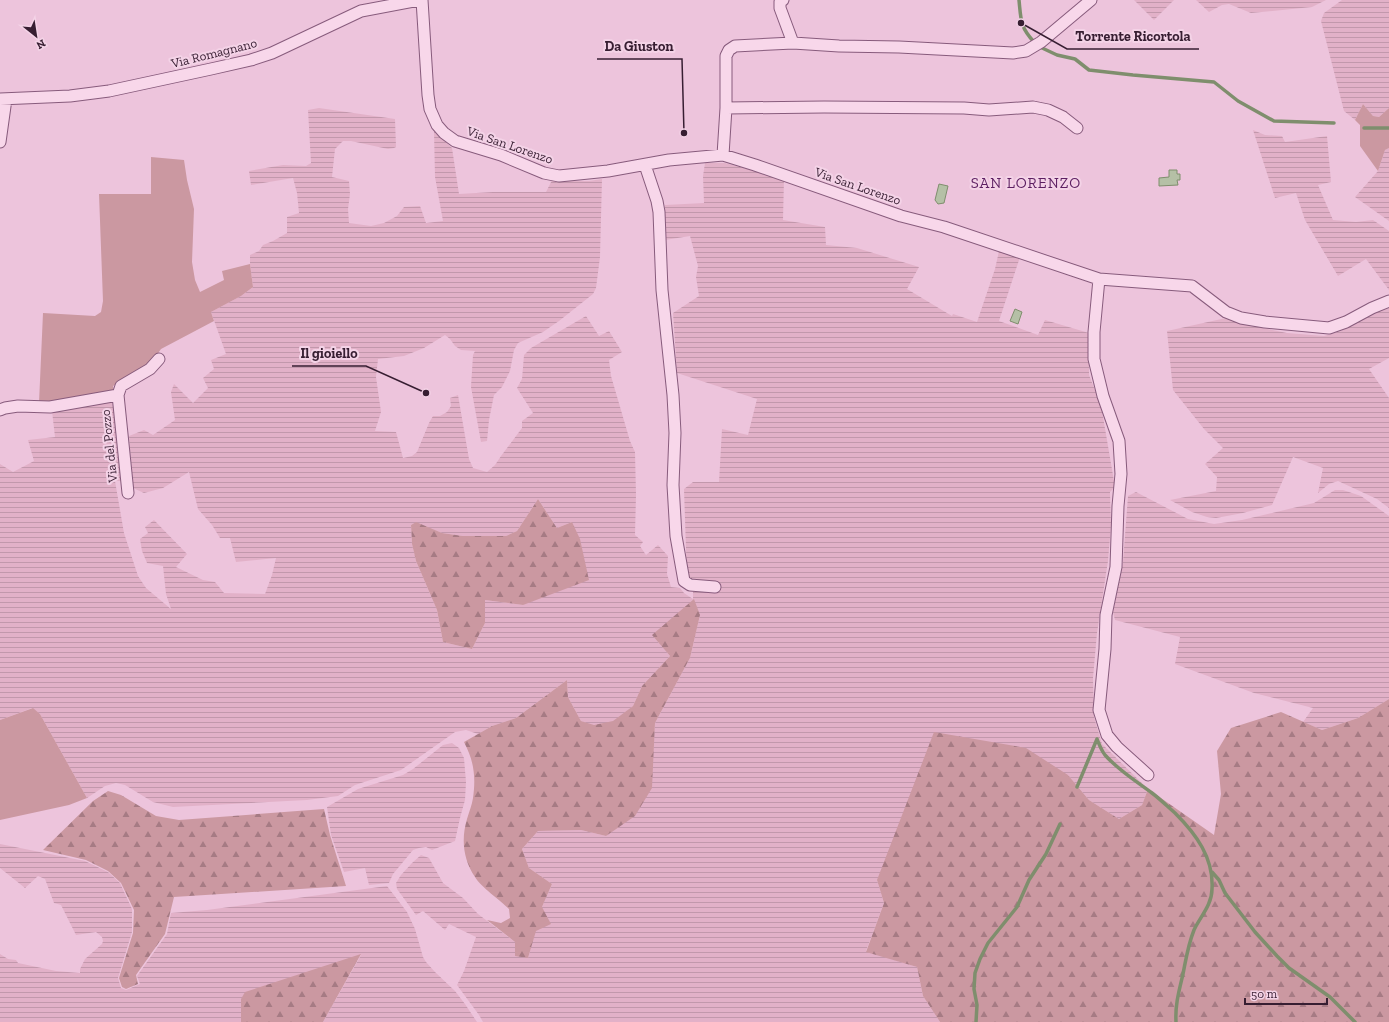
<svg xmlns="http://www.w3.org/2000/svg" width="1389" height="1022" viewBox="0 0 1389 1022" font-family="'Zilla Slab',serif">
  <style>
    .farmland { fill: url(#farmland-rules); fill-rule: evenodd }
    .grass { fill: #cb98a1 }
    .forest { fill: url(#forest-firs) }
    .water { fill: #b5c0a6; stroke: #7f8e6d }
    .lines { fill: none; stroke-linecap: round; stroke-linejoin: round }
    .stream { stroke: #7f8e6d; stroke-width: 3.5 }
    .minor-casing { stroke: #875b7c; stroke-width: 13 }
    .minor { stroke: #f8d7ea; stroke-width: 11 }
    .labels { text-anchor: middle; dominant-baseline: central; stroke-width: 4; stroke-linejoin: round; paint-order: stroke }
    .street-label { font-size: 13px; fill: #371e32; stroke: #f4d3e7 }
    .quarter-label { font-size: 15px; letter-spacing: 1px; fill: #5d1f62; stroke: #f4d3e7 }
    .leader { fill: none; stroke: #371e32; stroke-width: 1.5 }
    .callout-dot { fill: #371e32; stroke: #f4d3e7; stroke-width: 1.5 }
    .callout-label { font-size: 14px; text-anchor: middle; font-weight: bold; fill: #371e32; stroke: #f4d3e7; stroke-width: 4; stroke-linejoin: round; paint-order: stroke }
  </style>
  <defs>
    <pattern id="farmland-rules" width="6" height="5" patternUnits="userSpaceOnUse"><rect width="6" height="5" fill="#e2b1c8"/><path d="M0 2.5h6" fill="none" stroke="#c298ac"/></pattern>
    <pattern id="forest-firs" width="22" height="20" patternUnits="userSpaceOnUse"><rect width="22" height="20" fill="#cb98a1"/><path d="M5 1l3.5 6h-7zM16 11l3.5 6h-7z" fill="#a67b84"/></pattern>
  </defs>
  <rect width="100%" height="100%" fill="#edc4dc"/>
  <path class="farmland" d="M 1134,0 L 1174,0 L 1154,20 Z
    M 1196,0 L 1326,0 L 1312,7 L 1251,13 L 1229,4 L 1222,5 L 1209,12 Z
    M 1342,0 L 1389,0 L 1389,108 L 1379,117 L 1373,116 L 1363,104 L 1355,120 L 1344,111 L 1321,21 L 1324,13 Z
    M 319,108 L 395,119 L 396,147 L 394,148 L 388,149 L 351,141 L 343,141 L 335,149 L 332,177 L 349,181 L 350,194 L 348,209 L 349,223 L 371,226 L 384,223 L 397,216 L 404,207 L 420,206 L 426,223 L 443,221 L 435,177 L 434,131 L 452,148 L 459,194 L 493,192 L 546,192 L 552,180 L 569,181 L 589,181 L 602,179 L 600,257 L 596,288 L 593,294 L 559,321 L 543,332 L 518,343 L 514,350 L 510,371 L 502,387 L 494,395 L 489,420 L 487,441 L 481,442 L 471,387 L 473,355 L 475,351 L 461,350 L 455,346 L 450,339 L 445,335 L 424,348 L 404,356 L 378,359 L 376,377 L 381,412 L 375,431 L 396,432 L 403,458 L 412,456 L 417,452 L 429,423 L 433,416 L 440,416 L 447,412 L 451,406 L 450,398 L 458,395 L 469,459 L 473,468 L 487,472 L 495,465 L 501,456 L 522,428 L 522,421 L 533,413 L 517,388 L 522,379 L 524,355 L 531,348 L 586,316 L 599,336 L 609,331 L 622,352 L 609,360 L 611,376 L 630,441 L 635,452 L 636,495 L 635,535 L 643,542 L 640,546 L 646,555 L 658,545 L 668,556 L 667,574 L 671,587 L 680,588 L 684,593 L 693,599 L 693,581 L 687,579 L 684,489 L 693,482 L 719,482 L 722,429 L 748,435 L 757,399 L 677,373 L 673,313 L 699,296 L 696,277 L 698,266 L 690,236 L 665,240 L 665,205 L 704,203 L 703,176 L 705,163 L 725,163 L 784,179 L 783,220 L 825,227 L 826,245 L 857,248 L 919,267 L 907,289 L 952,316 L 953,314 L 977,322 L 995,269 L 999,251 L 1020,257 L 999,321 L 1038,335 L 1045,320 L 1089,333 L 1089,375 L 1101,405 L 1115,487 L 1110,492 L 1111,525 L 1108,561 L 1097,633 L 1093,678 L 1094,717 L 1102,744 L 1148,789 L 1142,805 L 1119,819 L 1089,800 L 1068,775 L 877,880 L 884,903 L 866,951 L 917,967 L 923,996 L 940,1022 L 483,1022 L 479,1015 L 457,985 L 464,971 L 476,937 L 449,924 L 445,930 L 423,911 L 416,915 L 397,889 L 396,883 L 401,875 L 412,863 L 421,855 L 429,858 L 443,883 L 463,898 L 478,914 L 515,942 L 528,958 L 542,907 L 552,884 L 529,868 L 522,849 L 538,831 L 581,830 L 606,836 L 651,788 L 655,723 L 690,658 L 700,615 L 653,636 L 670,656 L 642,686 L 633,706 L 613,722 L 594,726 L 581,721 L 568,697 L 567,680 L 516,718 L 492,726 L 478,734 L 466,730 L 455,732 L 401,770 L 355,785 L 338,796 L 307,800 L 173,807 L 153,802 L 125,785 L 116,783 L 105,786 L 87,798 L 40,714 L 32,708 L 0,720 L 0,464 L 13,472 L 34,461 L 28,440 L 55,437 L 52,411 L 112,401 L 125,481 L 115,481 L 124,533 L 138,576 L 146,588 L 159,599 L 171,609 L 166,594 L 163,566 L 147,563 L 142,551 L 140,539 L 148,533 L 145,527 L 154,520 L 187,554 L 176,567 L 203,580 L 215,582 L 224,593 L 265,594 L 272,575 L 276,558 L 236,562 L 230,538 L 220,538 L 212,525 L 198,509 L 189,472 L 163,488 L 144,493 L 133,488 L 129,436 L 144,430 L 153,435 L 175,420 L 171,392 L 174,384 L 193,403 L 208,388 L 203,378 L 214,369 L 211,360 L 226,354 L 211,312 L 241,296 L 253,287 L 250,264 L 250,255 L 259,251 L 263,245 L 273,241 L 287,233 L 287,217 L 299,213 L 297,193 L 293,178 L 251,185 L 249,171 L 283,165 L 306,166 L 311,163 L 308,110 ZM 538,499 L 557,528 L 572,522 L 523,605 L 485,600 L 485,623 L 472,649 L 443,642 L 437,610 L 416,561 L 412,544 L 411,525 L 415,523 L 442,533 L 463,536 L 506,536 L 517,531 Z
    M 1253,130 L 1265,135 L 1282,136 L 1285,142 L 1327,136 L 1331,182 L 1318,185 L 1333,220 L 1356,222 L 1373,220 L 1389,231 L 1389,290 L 1366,259 L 1338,276 L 1305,220 L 1296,193 L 1275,198 Z
    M 1389,148 L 1389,221 L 1355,197 L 1378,171 L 1385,150 Z
    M 1389,307 L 1389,358 L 1369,369 L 1389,398 L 1389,508 L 1377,499 L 1338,481 L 1329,484 L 1318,493 L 1323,468 L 1293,457 L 1272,505 L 1243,513 L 1216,518 L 1207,517 L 1192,512 L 1170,500 L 1216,491 L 1217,477 L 1205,464 L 1223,448 L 1204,429 L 1173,390 L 1167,331 L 1226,318 L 1239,323 L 1287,333 L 1324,336 L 1341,331 L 1370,315 Z
    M 1335,490 L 1343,490 L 1361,496 L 1389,516 L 1389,699 L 1358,718 L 1322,730 L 1303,722 L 1313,708 L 1254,693 L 1175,664 L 1180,637 L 1115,620 L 1113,612 L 1123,562 L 1128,496 L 1136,492 L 1188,519 L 1214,524 L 1242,520 L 1314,503 Z
    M 452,743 L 459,748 L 464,758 L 466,782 L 465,800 L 460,818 L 455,841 L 432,850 L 426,847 L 419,848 L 413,850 L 393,874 L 389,883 L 369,885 L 365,868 L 344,872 L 331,835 L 327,807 L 358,789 L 403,775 L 413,769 L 443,745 Z
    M 0,844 L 85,861 L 108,872 L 120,883 L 132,909 L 132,932 L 118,978 L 121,988 L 126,990 L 140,984 L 137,976 L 167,934 L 171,913 L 207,910 L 387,886 L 407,912 L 415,929 L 423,957 L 426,962 L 435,972 L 455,991 L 465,1004 L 477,1022 L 323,1022 L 361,955 L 241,999 L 241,1022 L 0,1022 L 0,954 L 8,959 L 16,960 L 18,963 L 56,971 L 80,973 L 80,969 L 85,959 L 102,944 L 103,941 L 102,937 L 96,932 L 76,935 L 61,905 L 54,903 L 45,879 L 38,876 L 25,888 L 0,868 Z"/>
  <path class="grass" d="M 1363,104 L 1373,116 L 1379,117 L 1389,108 L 1389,148 L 1385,150 L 1378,171 L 1360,146 L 1360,125 L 1355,120 Z
    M 151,157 L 184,160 L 187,180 L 194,209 L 192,262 L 195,280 L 200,292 L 224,280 L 222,271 L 250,264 L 253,287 L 241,296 L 211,312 L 214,321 L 161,349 L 151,363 L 113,386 L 114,391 L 39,403 L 43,313 L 95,316 L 101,312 L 103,301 L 99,194 L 151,194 Z
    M 33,708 L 40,714 L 87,798 L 69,805 L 0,820 L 0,720 Z"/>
  <path class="forest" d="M 538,499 L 557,528 L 572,522 L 580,539 L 589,580 L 523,605 L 485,600 L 485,623 L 472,649 L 443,642 L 437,610 L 416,561 L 412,544 L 411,525 L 416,522 L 442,533 L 463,536 L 506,536 L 517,531 Z
    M 694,599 L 700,615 L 690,658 L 655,723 L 652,788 L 635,816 L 606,836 L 581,830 L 538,831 L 522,849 L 529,868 L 552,884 L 542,907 L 551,924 L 536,931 L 528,958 L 515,956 L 515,942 L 487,920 L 501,923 L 510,918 L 509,909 C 500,900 481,887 475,877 C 463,859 461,839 467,819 C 469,812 472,805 473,798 C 476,777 474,761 464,742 L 492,726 L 516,718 L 567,680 L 568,697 L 581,721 L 594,725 L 613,721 L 633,706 L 642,686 L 670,656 L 652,635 Z
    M 1389,699 L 1389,1022 L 940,1022 L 923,996 L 917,967 L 866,952 L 884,903 L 877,880 L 934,732 L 1026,748 L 1068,775 L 1089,800 L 1119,819 L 1142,805 L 1148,789 L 1214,835 L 1221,794 L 1217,751 L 1231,728 L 1281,712 L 1322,730 L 1358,718 Z
    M 108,791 L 121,795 L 156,816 L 179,820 L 324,809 L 330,835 L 346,886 L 174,897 L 165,934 L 136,975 L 138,984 L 126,989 L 122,987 L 119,978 L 133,933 L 134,910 L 121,883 L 108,871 L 86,860 L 43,850 L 93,801 Z
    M 361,954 L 323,1022 L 241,1022 L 241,999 L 245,992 Z"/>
  <path class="water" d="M 1169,170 L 1177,170 L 1177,174 L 1180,174 L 1180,180 L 1177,180 L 1178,185 L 1159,186 L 1159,178 L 1169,177 Z
    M 939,184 L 948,186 L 944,203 L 938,204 L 935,200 Z
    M 1015,309 L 1022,312 L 1018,324 L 1010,321 Z"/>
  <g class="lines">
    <path class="stream" d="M 1019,0 C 1021,20 1020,27 1034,42
      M 1040,47 L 1057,55 L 1075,59 L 1089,70 L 1133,75 L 1214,82 L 1238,101 L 1274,121 L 1334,123
      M 1364,128 L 1389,128
      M 1097,739 C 1099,744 1101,750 1105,755 C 1118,770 1136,781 1152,793 C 1160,799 1167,806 1175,813 C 1196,834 1214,858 1212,889 C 1212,905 1200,917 1194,930 C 1188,945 1186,959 1183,974 C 1179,991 1175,1005 1176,1022
      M 1077,787 L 1097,739
      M 1212,872 L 1219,880 L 1225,893 L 1255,932 L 1277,956 L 1289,968 L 1330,997 L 1355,1022
      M 976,1022 L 977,1005 L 974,989 L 975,973 L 980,959 L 988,943 L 1017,907 L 1029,880 L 1046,854 L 1060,824"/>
    <defs>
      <path id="minor" d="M 422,0 L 428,95 L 430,109 L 437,125 L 444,133 L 455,141 L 501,155 L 544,173 L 559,176 L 608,171 L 669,160 L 723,155 L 755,165 L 901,216 L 944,227 L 1099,279 L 1192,286 L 1226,312 L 1241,318 L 1265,322 L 1329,328 L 1346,322 L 1372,308 L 1389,301
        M 783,0 L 780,2 L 780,8 L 793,43 L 839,46 L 899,47 L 1013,53 L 1026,51 L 1041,42 L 1091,0
        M 0,99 L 70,96 L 109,91 L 211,69 L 251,60 L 272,53 L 361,11 L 419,0
        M 726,108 L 824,107 L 964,108 L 989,110 L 1033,107 L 1048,110 L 1063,117 L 1077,128
        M 0,142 L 6,99
        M 723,155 L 726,108 L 726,56 L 729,50 L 735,46 L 793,43
        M 645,165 L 657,201 L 659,212 L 662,290 L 673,395 L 675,433 L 673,485 L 676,536 L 684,581 L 690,585 L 715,587
        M 1099,279 L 1094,332 L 1094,359 L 1103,396 L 1119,441 L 1121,474 L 1118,506 L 1116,567 L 1106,615 L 1105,649 L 1099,710 L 1107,735 L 1117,747 L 1148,775
        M 118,395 L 128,493
        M 0,410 L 5,408 L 18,406 L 50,407 L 118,395 L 121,386 L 150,369 L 159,359"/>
    </defs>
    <use href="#minor" class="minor-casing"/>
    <use href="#minor" class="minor"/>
  </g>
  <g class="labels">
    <g class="street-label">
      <text transform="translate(214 53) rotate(-14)">Via Romagnano</text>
      <text transform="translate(510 145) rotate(19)">Via San Lorenzo</text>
      <text transform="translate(858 186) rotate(19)">Via San Lorenzo</text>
      <text transform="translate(109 446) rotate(-96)">Via del Pozzo</text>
    </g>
    <g class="quarter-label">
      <text x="1026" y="183">SAN LORENZO</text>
    </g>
  </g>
  <path class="leader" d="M1021 23L1067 49H1199M684 133L682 59H597M426 393L366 366H292"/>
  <g class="callout-dot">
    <circle cx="1021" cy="23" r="4"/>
    <circle cx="684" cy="133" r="4"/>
    <circle cx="426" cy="393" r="4"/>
  </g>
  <g class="callout-label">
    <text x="1133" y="41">Torrente Ricortola</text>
    <text x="639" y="51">Da Giuston</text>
    <text x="329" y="358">Il gioiello</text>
  </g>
  <g transform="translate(36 36) rotate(150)" stroke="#f4d3e7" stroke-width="3" paint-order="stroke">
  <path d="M0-3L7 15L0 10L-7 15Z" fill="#371e32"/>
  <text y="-6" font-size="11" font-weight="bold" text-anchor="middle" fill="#371e32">N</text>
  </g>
  <path d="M1245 998v6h82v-6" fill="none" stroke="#371e32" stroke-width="2"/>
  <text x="1251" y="998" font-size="12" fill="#371e32" stroke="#f4d3e7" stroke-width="3" paint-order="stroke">50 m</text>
</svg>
